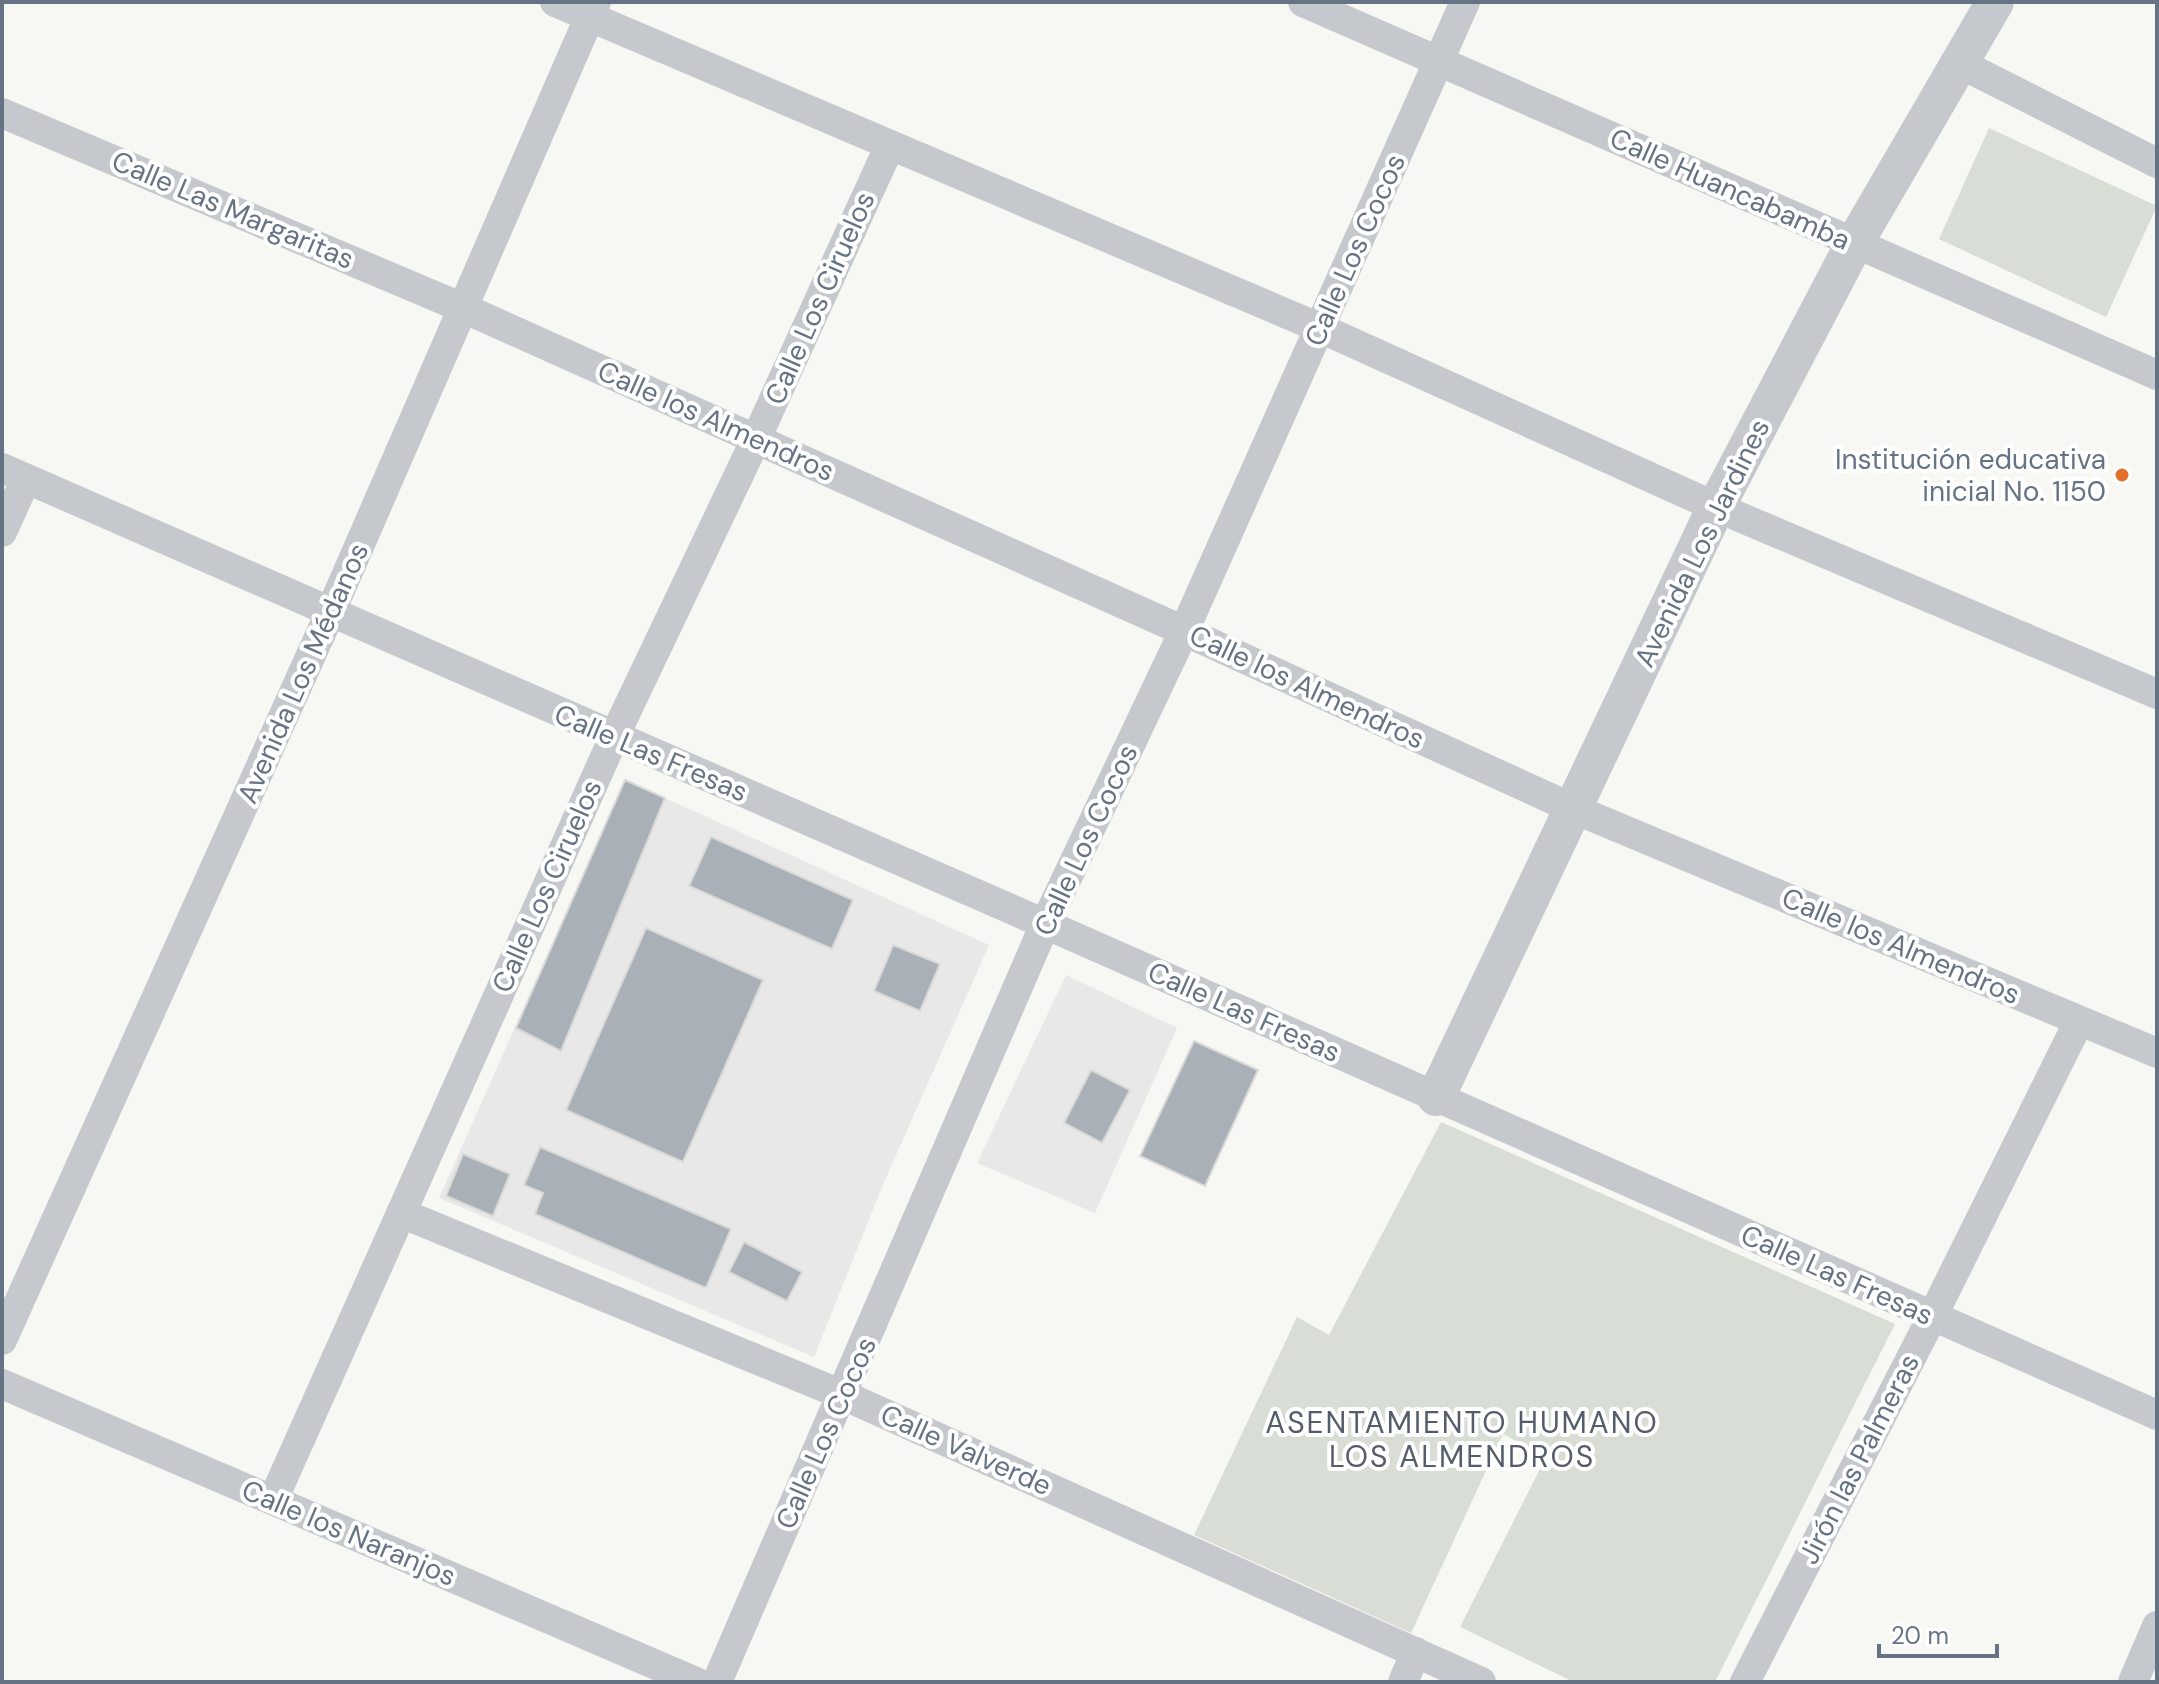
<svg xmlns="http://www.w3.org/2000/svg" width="2159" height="1684" viewBox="0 0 2159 1684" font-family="'DM Sans',sans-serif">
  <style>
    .built { fill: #e8e8e8 }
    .green { fill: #d8ded5 }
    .building { fill: #a9b0b7; stroke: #d9d9d7; stroke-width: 2 }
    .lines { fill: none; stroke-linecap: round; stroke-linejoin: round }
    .minor { stroke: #c5c8cc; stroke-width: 30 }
    .tertiary { stroke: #c5c8cc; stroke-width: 38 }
    .poi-dot { fill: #e36e29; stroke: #fff; stroke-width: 3 }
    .labels { text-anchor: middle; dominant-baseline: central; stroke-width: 8; stroke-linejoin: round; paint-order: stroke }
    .street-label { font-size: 28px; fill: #667385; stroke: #fff }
    .poi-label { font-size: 28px; fill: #667385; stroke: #fff; text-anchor: end }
    .neighbourhood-label { font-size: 30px; letter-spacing: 2px; fill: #545e6a; stroke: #fff }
  </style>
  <rect width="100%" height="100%" fill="#f7f7f4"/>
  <path class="built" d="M 625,780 L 989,945 L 882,1187 L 814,1357 L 439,1198 Z
    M 1066,975 L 1177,1028 L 1095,1213 L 977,1163 Z"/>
  <path class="green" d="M 1989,128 L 2157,206 L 2106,317 L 1939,239 Z
    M 1441,1122 L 1895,1324 L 1715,1682 L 1574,1682 L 1460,1627 L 1546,1457 L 1503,1434 L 1411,1633 L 1194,1535 L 1297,1317 L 1329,1335 Z"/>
  <path class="building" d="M 625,780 L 665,798 L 561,1051 L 516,1028 Z
    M 711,837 L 853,900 L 832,949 L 689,886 Z
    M 646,928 L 763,980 L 683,1162 L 566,1110 Z
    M 893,945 L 940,964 L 920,1011 L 874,991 Z
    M 1194,1041 L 1258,1070 L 1205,1186 L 1140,1156 Z
    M 1091,1070 L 1130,1090 L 1102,1143 L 1064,1123 Z
    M 540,1147 L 731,1229 L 706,1288 L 535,1214 L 543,1193 L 524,1185 Z
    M 463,1154 L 510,1174 L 493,1216 L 446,1196 Z
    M 744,1242 L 802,1272 L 787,1301 L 729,1272 Z"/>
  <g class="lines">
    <path class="minor" d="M 555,2 L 1320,328 L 1716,507 L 2157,694
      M 1303,2 L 2157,375
      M 1959,63 L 2157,163
      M 2,113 L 463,308 L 1184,631 L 1574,809 L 2157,1053
      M 2,468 L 1045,924 L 2157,1415
      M 2,532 L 26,479
      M 401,1213 L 843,1395 L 1481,1682
      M 2,1340 L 330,613 L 596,2
      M 2,1384 L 696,1682
      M 273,1500 L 614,737 L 756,439 L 890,145
      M 717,1682 L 1045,924 L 1184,631 L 1465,2
      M 1403,1682 L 1416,1652
      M 1745,1682 L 1932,1317 L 2079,1021
      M 2133,1682 L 2157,1626"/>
    <path class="tertiary" d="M 1436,1097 L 1716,507 L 1854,244 L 1995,2"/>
  </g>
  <circle class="poi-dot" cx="2122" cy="475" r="8"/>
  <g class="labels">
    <g class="street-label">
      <text transform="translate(1730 189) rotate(24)">Calle Huancabamba</text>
      <text transform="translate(233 210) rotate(23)">Calle Las Margaritas</text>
      <text transform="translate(1355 250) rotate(-66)">Calle Los Cocos</text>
      <text transform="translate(820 298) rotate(-66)">Calle Los Ciruelos</text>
      <text transform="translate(716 421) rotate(24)">Calle los Almendros</text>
      <text transform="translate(1702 543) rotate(-64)">Avenida Los Jardines</text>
      <text transform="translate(303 673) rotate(-66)">Avenida Los Médanos</text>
      <text transform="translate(1307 687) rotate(25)">Calle los Almendros</text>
      <text transform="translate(651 753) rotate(23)">Calle Las Fresas</text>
      <text transform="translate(1086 840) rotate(-65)">Calle Los Cocos</text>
      <text transform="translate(547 886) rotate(-66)">Calle Los Ciruelos</text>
      <text transform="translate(1901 946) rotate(23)">Calle los Almendros</text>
      <text transform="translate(1244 1012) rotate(24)">Calle Las Fresas</text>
      <text transform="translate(1837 1275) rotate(24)">Calle Las Fresas</text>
      <text transform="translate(826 1433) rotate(-66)">Calle Los Cocos</text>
      <text transform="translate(966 1450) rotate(24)">Calle Valverde</text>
      <text transform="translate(1859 1459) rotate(-63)">Jirón las Palmeras</text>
      <text transform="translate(349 1533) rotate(23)">Calle los Naranjos</text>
    </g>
    <g class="poi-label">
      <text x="2106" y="459">Institución educativa<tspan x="2106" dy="32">inicial No. 1150</tspan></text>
    </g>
    <g class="neighbourhood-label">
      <text x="1462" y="1422">ASENTAMIENTO HUMANO<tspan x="1462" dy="34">LOS ALMENDROS</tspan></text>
    </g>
  </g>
  <rect width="2159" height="1684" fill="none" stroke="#667385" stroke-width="8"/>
  <path d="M1879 1644v12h118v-12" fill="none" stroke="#667385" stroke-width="4"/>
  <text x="1891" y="1644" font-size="24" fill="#667385" stroke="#ffffff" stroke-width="6" paint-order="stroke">20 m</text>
</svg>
